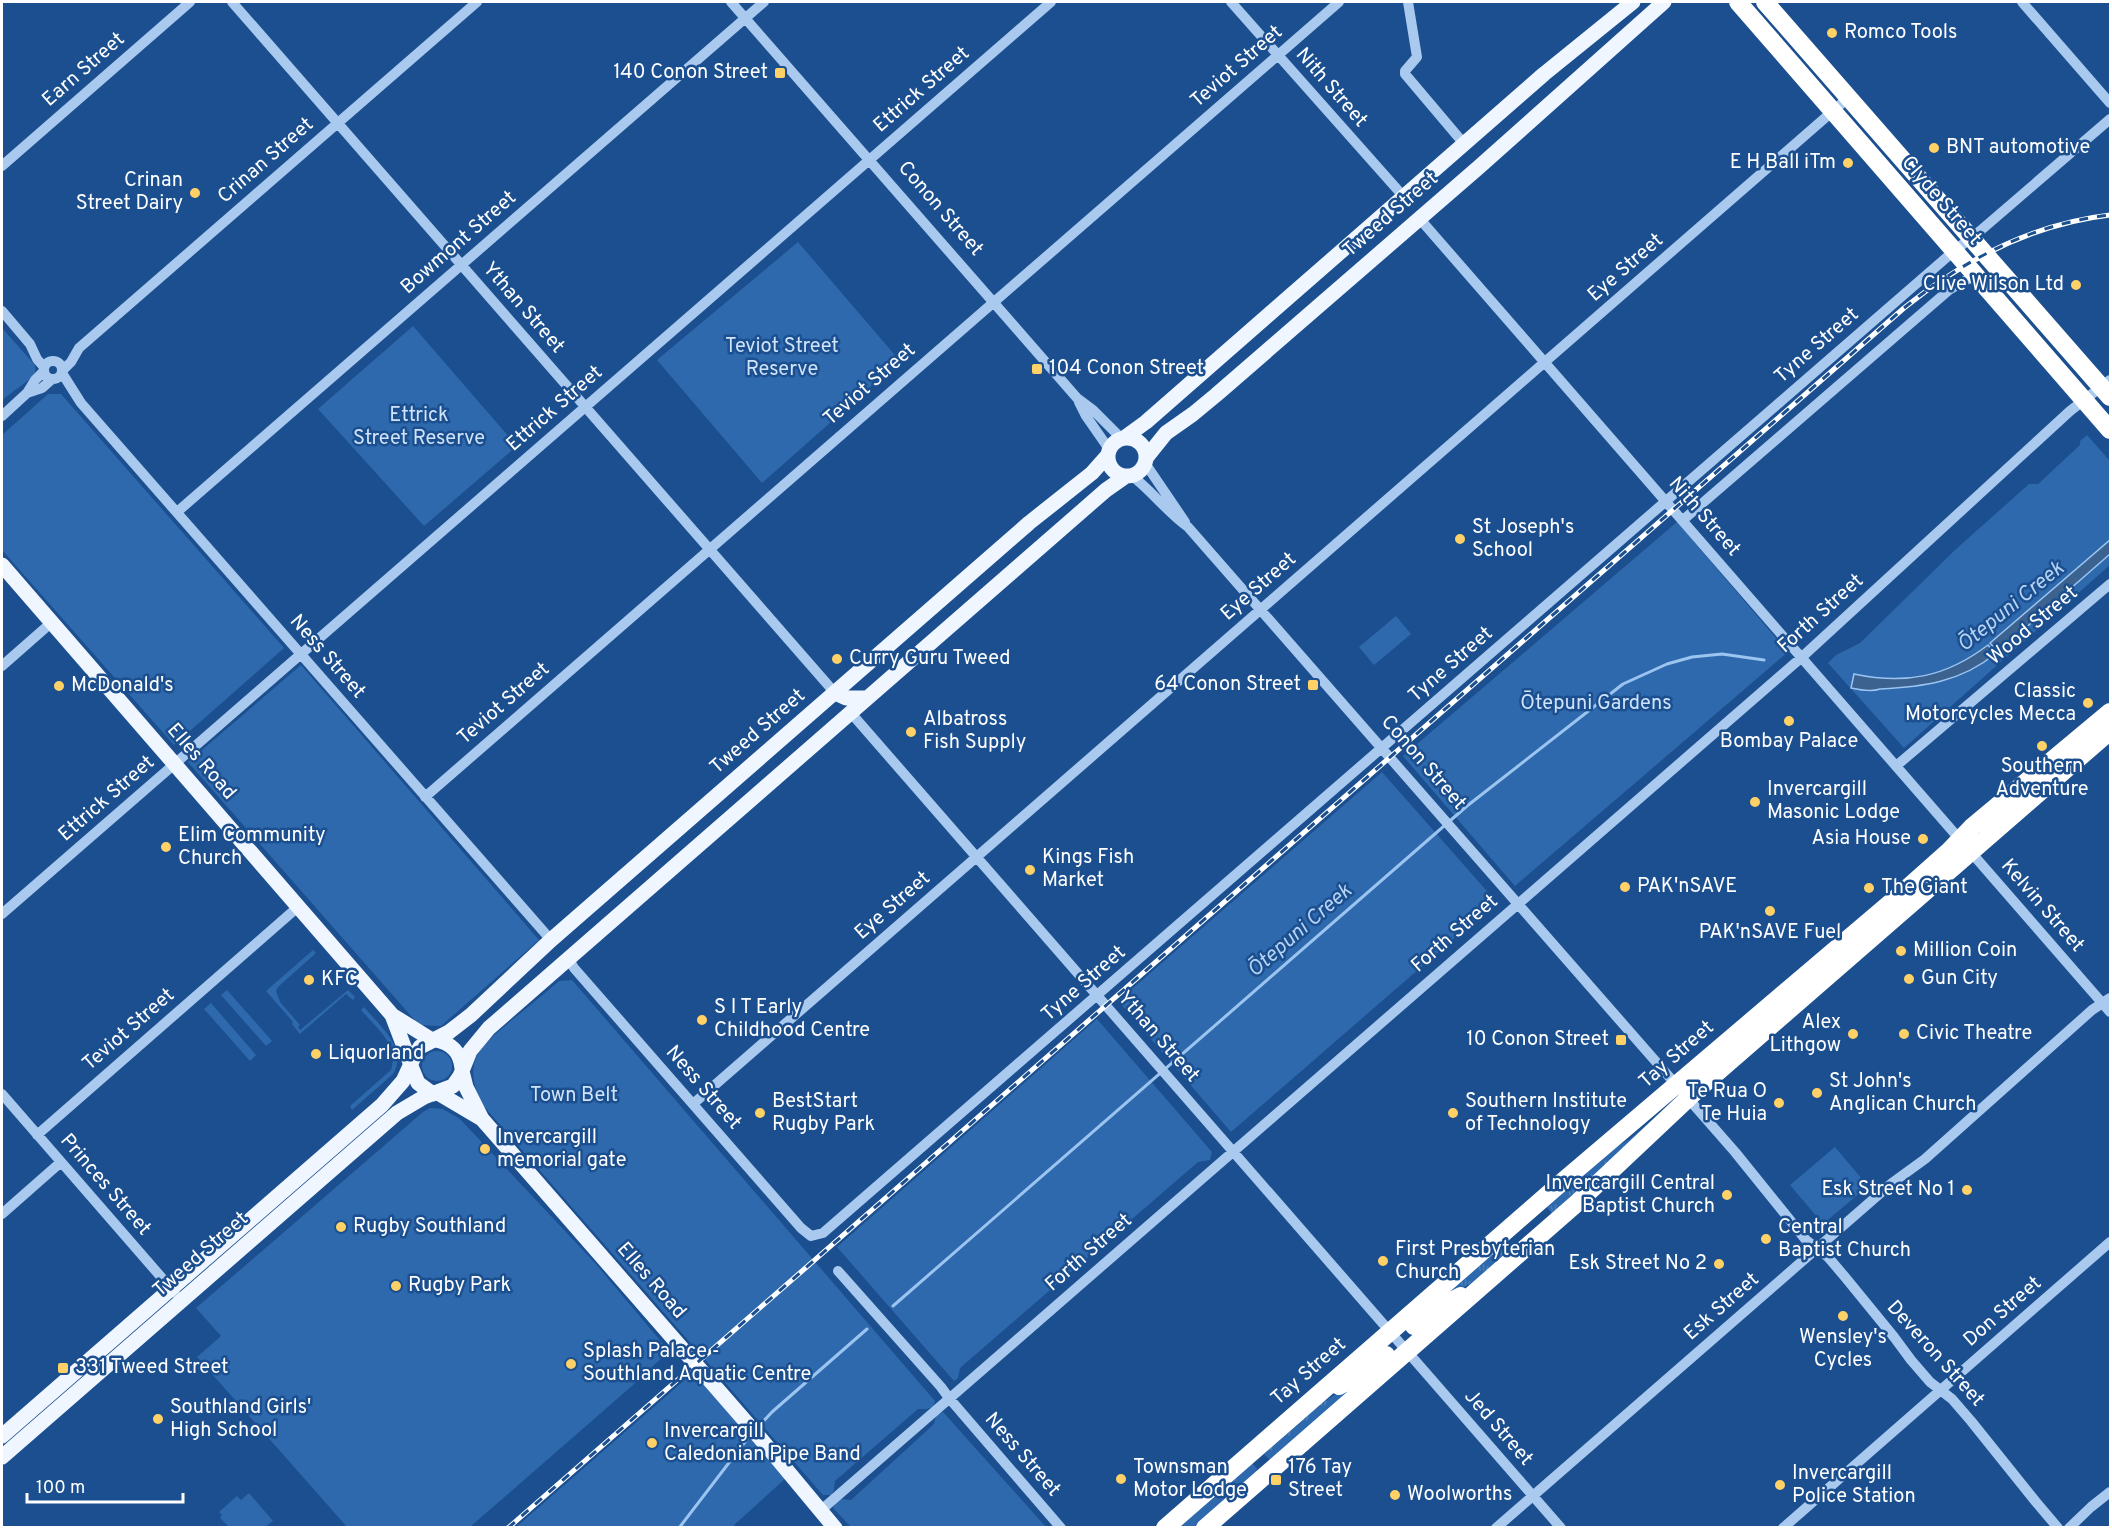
<svg xmlns="http://www.w3.org/2000/svg" width="2112" height="1529" viewBox="0 0 2112 1529" font-family="Overpass,sans-serif">
  <style>
    .grass { fill: url(#grass-tufts) }
    .green { fill: #2e69ad }
    .water { fill: #3c6290; stroke: #9cc4f0; stroke-width: 1.5 }
    .lines { fill: none; stroke-linecap: round; stroke-linejoin: round }
    .stream { stroke: #9cc4f0; stroke-width: 3 }
    .minor { stroke: #a9c9ee; stroke-width: 10 }
    .major { stroke: #f0f6ff; stroke-width: 15 }
    .highway { stroke: #fff; stroke-width: 18 }
    .rail-casing { stroke: #fff; stroke-width: 5 }
    .rail { stroke: #1b4f8f; stroke-width: 3; stroke-dasharray: 9; stroke-linecap: butt }
    .poi-dot { fill: #ffd166; stroke: #1b4f8f; stroke-width: 2 }
    .labels { text-anchor: middle; dominant-baseline: central; stroke-width: 5; stroke-linejoin: round; paint-order: stroke }
    .poi-label { font-size: 20px; fill: #fff; stroke: #1b4f8f; text-anchor: start }
    .street-label { font-size: 20px; fill: #fff; stroke: #1b4f8f }
    .park-label { font-size: 20px; fill: #cfe3fa; stroke: #1b4f8f }
    .water-label { font-size: 21px; font-style: italic; fill: #b5d3f5; stroke: #1b4f8f }
  </style>
  <defs>
    <pattern id="grass-tufts" width="24" height="20" patternUnits="userSpaceOnUse" patternTransform="scale(1.5)"><rect width="24" height="20" fill="#2e69ad"/><path d="M3 7l-1-3M5 7V3M7 7l1-3M15 17l-1-3M17 17v-4M19 17l1-3" fill="none" stroke="#4d80b9"/></pattern>
  </defs>
  <rect width="100%" height="100%" fill="#1b4f8f"/>
  <path class="grass" d="M 1665,1109 L 1554,1216 L 1545,1205 L 1606,1154 L 1631,1138 Z
    M 1507,1243 L 1512,1243 L 1515,1247 L 1488,1273 L 1426,1310 Z
    M 1372,1372 L 1270,1460 L 1264,1454 L 1307,1412 Z
    M 1250,1464 L 1254,1465 L 1257,1469 L 1255,1476 L 1196,1527 L 1174,1528 Z"/>
  <path class="green" d="M 798,242 L 900,361 L 762,483 L 657,360 Z
    M 413,326 L 517,446 L 424,526 L 318,409 Z
    M 2,328 L 35,365 C 35,369 36,372 34,375 C 33,378 6,396 2,401 Z
    M 48,394 L 61,394 L 284,648 L 174,745 L 2,550 L 2,435 Z
    M 2087,435 L 2110,461 L 2110,565 L 1904,748 L 1828,663 L 1836,655 L 1860,643 L 1955,550 L 2029,484 L 2038,484 L 2080,445 L 2080,441 Z
    M 1677,522 L 1788,652 L 1515,886 L 1403,756 Z
    M 1396,616 L 1411,634 L 1374,665 L 1359,647 Z
    M 301,665 L 539,940 L 441,1026 L 419,1025 L 188,762 Z
    M 1382,772 L 1493,898 L 1495,903 L 1231,1132 L 1118,1001 Z
    M 313,950 L 316,953 L 278,987 L 276,991 L 280,1002 L 300,1025 L 298,1027 L 300,1030 L 348,990 L 355,997 L 353,1000 L 346,994 L 300,1034 L 292,1024 L 293,1022 L 266,991 Z
    M 572,980 L 935,1401 L 933,1407 L 927,1409 L 918,1409 L 835,1481 L 834,1490 L 831,1495 L 823,1495 L 481,1103 C 462,1059 480,1047 512,1020 C 528,1007 544,994 559,981 Z
    M 227,990 L 272,1041 L 266,1046 L 221,995 Z
    M 211,1003 L 256,1055 L 250,1061 L 204,1009 Z
    M 364,1007 C 379,1025 409,1049 393,1074 L 352,1110 L 350,1106 L 391,1070 C 399,1044 377,1029 361,1010 Z
    M 1097,1019 L 1212,1152 L 1210,1160 L 1198,1162 L 960,1368 L 958,1378 L 954,1381 L 837,1247 Z
    M422 1066a15 15 0 1 1 30 0a15 15 0 1 1-30 0Z
    M 430,1108 L 443,1109 L 460,1119 L 595,1263 L 669,1351 L 633,1385 L 470,1527 L 347,1527 L 197,1357 L 221,1336 L 196,1308 L 423,1112 Z
    M 1835,1147 L 1868,1186 L 1823,1224 L 1790,1185 Z
    M 695,1371 L 787,1477 L 732,1527 L 515,1528 Z
    M 943,1412 L 1046,1527 L 851,1527 L 833,1508 L 835,1502 L 842,1499 L 851,1500 L 934,1424 L 936,1415 Z
    M 249,1493 L 273,1521 L 265,1527 L 229,1527 L 220,1518 L 222,1515 L 219,1512 L 237,1496 L 241,1500 Z"/>
  <path class="water" d="M 2110,540 L 2110,554 L 1998,652 L 1990,643 Z
    M 1988,645 L 1995,654 C 1961,682 1922,687 1880,689 C 1872,692 1860,690 1851,688 L 1854,674 C 1905,685 1946,677 1988,645 Z"/>
  <g class="lines">
    <path class="stream" d="M 893,1306 L 1467,806 L 1623,684 L 1667,664 L 1692,657 L 1722,654 L 1764,660
      M 758,1427 L 772,1412 L 867,1329
      M 679,1528 L 751,1434"/>
    <path class="minor" d="M 232,2 L 835,693
      M 731,2 L 1077,398 L 1093,410 L 1121,438
      M 1231,2 L 1404,197
      M 1408,2 L 1417,57 L 1405,71 L 1405,74 L 1465,145
      M 2022,2 L 2110,103
      M 2,166 L 190,2
      M 1419,218 L 2110,1012
      M 2,311 L 30,344 L 37,359 L 44,367
      M44 370a9 9 0 1 1 18 0a9 9 0 1 1-18 0Z
      M 63,370 L 71,362 L 79,348 L 477,2
      M 62,373 L 81,403 L 551,940
      M 27,393 L 42,388 L 51,380
      M 1079,402 L 1086,416 L 1109,449
      M 2,416 L 27,393 L 35,380 L 44,371
      M 1145,463 L 1185,522
      M 1131,475 C 1152,491 1167,512 1188,527 L 1735,1152 L 1806,1240 L 1828,1257 L 1845,1277 L 1894,1337 L 1911,1360 L 1930,1382 L 1952,1399 L 1971,1421 L 2036,1502 L 2058,1528
      M 177,512 L 764,2
      M 1683,520 L 1949,290 L 1975,275
      M 2,666 L 52,622
      M 851,713 L 1561,1528
      M 1896,766 L 2110,584
      M 425,797 L 1339,2
      M 2,914 L 1051,2
      M 568,958 L 574,968 L 801,1228 L 811,1236 L 823,1233 L 1954,251 L 1980,231 L 2110,119
      M 2,1094 L 175,1293
      M 693,1104 L 1849,97
      M 37,1135 L 299,906
      M 2,1214 L 61,1162
      M 838,1271 L 941,1387 L 949,1398 L 1061,1528
      M 820,1511 L 1802,657 L 2070,411 L 2110,380
      M 1496,1528 L 1892,1183 L 1925,1159 L 2092,1010 L 2110,998
      M 1783,1528 L 2110,1242
      M 2069,1528 L 2091,1507 L 2110,1492"/>
    <path class="major" d="M 1124,438 L 1146,422 L 1544,74 L 1633,2
      M1108 457a19 19 0 1 1 38 0a19 19 0 1 1-38 0Z
      M 1146,458 L 1166,433 L 1193,414 L 1216,395 L 1479,167 L 1664,2
      M 2,565 L 392,1015 L 432,1040
      M 835,693 L 846,698 L 867,698
      M 392,1015 L 411,1065
      M 435,1040 C 451,1043 460,1051 462,1068
      M 411,1066 L 418,1083 L 433,1094
      M 462,1071 L 466,1087 L 482,1119 L 760,1438 L 835,1528
      M 438,1093 L 482,1119
      M 2,1436 L 382,1105 L 403,1081 L 414,1057 L 420,1047 L 449,1032 L 471,1015 L 551,940 L 1029,523 L 1092,473 L 1108,455
      M 2,1457 L 397,1113 L 424,1097 L 453,1086 L 460,1076 L 470,1051 L 489,1028 L 1106,490 L 1126,476"/>
    <path class="highway" d="M 1738,2 L 2110,430
      M 1765,2 L 2110,397
      M 1414,1326 L 1438,1308 L 1461,1296
      M 1339,1386 L 1369,1369 L 1386,1355
      M 1165,1528 L 1562,1182 L 1896,898 L 1949,851 L 1972,827 L 2110,712
      M 1205,1528 L 1577,1203 L 1697,1090 L 2110,731"/>
    <defs>
      <path id="rail" d="M 508,1528 L 1904,308 C 1965,259 2032,224 2110,215"/>
    </defs>
    <use href="#rail" class="rail-casing"/>
    <use href="#rail" class="rail"/>
  </g>
  <g class="poi-dot">
    <circle cx="1832" cy="33" r="6"/>
    <rect x="774" y="67" width="12" height="12" rx="3"/>
    <circle cx="1934" cy="148" r="6"/>
    <circle cx="1848" cy="163" r="6"/>
    <circle cx="195" cy="193" r="6"/>
    <circle cx="2076" cy="285" r="6"/>
    <rect x="1031" y="363" width="12" height="12" rx="3"/>
    <circle cx="1460" cy="539" r="6"/>
    <circle cx="837" cy="659" r="6"/>
    <rect x="1307" y="679" width="12" height="12" rx="3"/>
    <circle cx="59" cy="686" r="6"/>
    <circle cx="2088" cy="703" r="6"/>
    <circle cx="1789" cy="721" r="6"/>
    <circle cx="911" cy="732" r="6"/>
    <circle cx="2042" cy="746" r="6"/>
    <circle cx="1755" cy="802" r="6"/>
    <circle cx="1923" cy="839" r="6"/>
    <circle cx="166" cy="847" r="6"/>
    <circle cx="1030" cy="870" r="6"/>
    <circle cx="1625" cy="887" r="6"/>
    <circle cx="1869" cy="888" r="6"/>
    <circle cx="1770" cy="911" r="6"/>
    <circle cx="1901" cy="951" r="6"/>
    <circle cx="1909" cy="979" r="6"/>
    <circle cx="309" cy="980" r="6"/>
    <circle cx="702" cy="1020" r="6"/>
    <circle cx="1853" cy="1034" r="6"/>
    <circle cx="1904" cy="1034" r="6"/>
    <rect x="1615" y="1034" width="12" height="12" rx="3"/>
    <circle cx="316" cy="1054" r="6"/>
    <circle cx="1817" cy="1093" r="6"/>
    <circle cx="1779" cy="1103" r="6"/>
    <circle cx="760" cy="1113" r="6"/>
    <circle cx="1453" cy="1113" r="6"/>
    <circle cx="485" cy="1149" r="6"/>
    <circle cx="1967" cy="1190" r="6"/>
    <circle cx="1727" cy="1195" r="6"/>
    <circle cx="341" cy="1227" r="6"/>
    <circle cx="1766" cy="1239" r="6"/>
    <circle cx="1383" cy="1261" r="6"/>
    <circle cx="1719" cy="1264" r="6"/>
    <circle cx="396" cy="1286" r="6"/>
    <circle cx="1843" cy="1316" r="6"/>
    <circle cx="571" cy="1364" r="6"/>
    <rect x="57" y="1362" width="12" height="12" rx="3"/>
    <circle cx="158" cy="1419" r="6"/>
    <circle cx="652" cy="1443" r="6"/>
    <circle cx="1121" cy="1479" r="6"/>
    <rect x="1270" y="1474" width="12" height="12" rx="3"/>
    <circle cx="1780" cy="1485" r="6"/>
    <circle cx="1395" cy="1495" r="6"/>
  </g>
  <g class="labels">
    <g class="poi-label">
      <text x="1844" y="33">Romco Tools</text>
      <text x="768" y="73" text-anchor="end">140 Conon Street</text>
      <text x="1946" y="148">BNT automotive</text>
      <text x="1836" y="163" text-anchor="end">E H Ball iTm</text>
      <text x="183" y="181" text-anchor="end">Crinan<tspan x="183" dy="23">Street Dairy</tspan></text>
      <text x="2064" y="285" text-anchor="end">Clive Wilson Ltd</text>
      <text x="1049" y="369">104 Conon Street</text>
      <text x="1472" y="528">St Joseph's<tspan x="1472" dy="23">School</tspan></text>
      <text x="849" y="659">Curry Guru Tweed</text>
      <text x="1301" y="685" text-anchor="end">64 Conon Street</text>
      <text x="71" y="686">McDonald's</text>
      <text x="2076" y="692" text-anchor="end">Classic<tspan x="2076" dy="23">Motorcycles Mecca</tspan></text>
      <text x="923" y="720">Albatross<tspan x="923" dy="23">Fish Supply</tspan></text>
      <text x="1789" y="742" text-anchor="middle">Bombay Palace</text>
      <text x="2042" y="767" text-anchor="middle">Southern<tspan x="2042" dy="23">Adventure</tspan></text>
      <text x="1767" y="790">Invercargill<tspan x="1767" dy="23">Masonic Lodge</tspan></text>
      <text x="178" y="836">Elim Community<tspan x="178" dy="23">Church</tspan></text>
      <text x="1911" y="839" text-anchor="end">Asia House</text>
      <text x="1042" y="858">Kings Fish<tspan x="1042" dy="23">Market</tspan></text>
      <text x="1637" y="887">PAK'nSAVE</text>
      <text x="1881" y="888">The Giant</text>
      <text x="1770" y="933" text-anchor="middle">PAK'nSAVE Fuel</text>
      <text x="1913" y="951">Million Coin</text>
      <text x="1921" y="979">Gun City</text>
      <text x="321" y="980">KFC</text>
      <text x="714" y="1008">S I T Early<tspan x="714" dy="23">Childhood Centre</tspan></text>
      <text x="1841" y="1023" text-anchor="end">Alex<tspan x="1841" dy="23">Lithgow</tspan></text>
      <text x="1916" y="1034">Civic Theatre</text>
      <text x="1609" y="1040" text-anchor="end">10 Conon Street</text>
      <text x="328" y="1054">Liquorland</text>
      <text x="1829" y="1082">St John's<tspan x="1829" dy="23">Anglican Church</tspan></text>
      <text x="1767" y="1092" text-anchor="end">Te Rua O<tspan x="1767" dy="23">Te Huia</tspan></text>
      <text x="772" y="1102">BestStart<tspan x="772" dy="23">Rugby Park</tspan></text>
      <text x="1465" y="1102">Southern Institute<tspan x="1465" dy="23">of Technology</tspan></text>
      <text x="497" y="1138">Invercargill<tspan x="497" dy="23">memorial gate</tspan></text>
      <text x="1715" y="1184" text-anchor="end">Invercargill Central<tspan x="1715" dy="23">Baptist Church</tspan></text>
      <text x="1955" y="1190" text-anchor="end">Esk Street No 1</text>
      <text x="353" y="1227">Rugby Southland</text>
      <text x="1778" y="1228">Central<tspan x="1778" dy="23">Baptist Church</tspan></text>
      <text x="1395" y="1250">First Presbyterian<tspan x="1395" dy="23">Church</tspan></text>
      <text x="1707" y="1264" text-anchor="end">Esk Street No 2</text>
      <text x="408" y="1286">Rugby Park</text>
      <text x="1843" y="1338" text-anchor="middle">Wensley's<tspan x="1843" dy="23">Cycles</tspan></text>
      <text x="583" y="1352">Splash Palace -<tspan x="583" dy="23">Southland Aquatic Centre</tspan></text>
      <text x="75" y="1368">331 Tweed Street</text>
      <text x="170" y="1408">Southland Girls'<tspan x="170" dy="23">High School</tspan></text>
      <text x="664" y="1432">Invercargill<tspan x="664" dy="23">Caledonian Pipe Band</tspan></text>
      <text x="1133" y="1468">Townsman<tspan x="1133" dy="23">Motor Lodge</tspan></text>
      <text x="1288" y="1468">176 Tay<tspan x="1288" dy="23">Street</tspan></text>
      <text x="1792" y="1474">Invercargill<tspan x="1792" dy="23">Police Station</tspan></text>
      <text x="1407" y="1495">Woolworths</text>
    </g>
    <g class="street-label">
      <text transform="translate(1237 67) rotate(-41)">Teviot Street</text>
      <text transform="translate(84 70) rotate(-41)">Earn Street</text>
      <text transform="translate(1331 88) rotate(49)">Nith Street</text>
      <text transform="translate(922 90) rotate(-41)">Ettrick Street</text>
      <text transform="translate(266 161) rotate(-41)">Crinan Street</text>
      <text transform="translate(1941 201) rotate(49)">Clyde Street</text>
      <text transform="translate(940 209) rotate(49)">Conon Street</text>
      <text transform="translate(1391 215) rotate(-41)">Tweed Street</text>
      <text transform="translate(459 243) rotate(-41)">Bowmont Street</text>
      <text transform="translate(1626 268) rotate(-41)">Eye Street</text>
      <text transform="translate(523 308) rotate(49)">Ythan Street</text>
      <text transform="translate(1817 346) rotate(-41)">Tyne Street</text>
      <text transform="translate(870 385) rotate(-41)">Teviot Street</text>
      <text transform="translate(555 409) rotate(-41)">Ettrick Street</text>
      <text transform="translate(1704 517) rotate(49)">Nith Street</text>
      <text transform="translate(1259 587) rotate(-41)">Eye Street</text>
      <text transform="translate(1821 614) rotate(-42)">Forth Street</text>
      <text transform="translate(2033 626) rotate(-40)">Wood Street</text>
      <text transform="translate(327 657) rotate(49)">Ness Street</text>
      <text transform="translate(1451 665) rotate(-41)">Tyne Street</text>
      <text transform="translate(504 704) rotate(-41)">Teviot Street</text>
      <text transform="translate(758 732) rotate(-41)">Tweed Street</text>
      <text transform="translate(201 762) rotate(49)">Elles Road</text>
      <text transform="translate(1423 763) rotate(49)">Conon Street</text>
      <text transform="translate(107 799) rotate(-41)">Ettrick Street</text>
      <text transform="translate(893 906) rotate(-41)">Eye Street</text>
      <text transform="translate(2042 906) rotate(49)">Kelvin Street</text>
      <text transform="translate(1455 934) rotate(-41)">Forth Street</text>
      <text transform="translate(1084 984) rotate(-41)">Tyne Street</text>
      <text transform="translate(129 1030) rotate(-41)">Teviot Street</text>
      <text transform="translate(1158 1037) rotate(49)">Ythan Street</text>
      <text transform="translate(1677 1055) rotate(-41)">Tay Street</text>
      <text transform="translate(703 1088) rotate(49)">Ness Street</text>
      <text transform="translate(105 1185) rotate(49)">Princes Street</text>
      <text transform="translate(1089 1253) rotate(-41)">Forth Street</text>
      <text transform="translate(201 1255) rotate(-41)">Tweed Street</text>
      <text transform="translate(651 1281) rotate(49)">Elles Road</text>
      <text transform="translate(1722 1307) rotate(-41)">Esk Street</text>
      <text transform="translate(2003 1312) rotate(-41)">Don Street</text>
      <text transform="translate(1935 1354) rotate(48)">Deveron Street</text>
      <text transform="translate(1309 1372) rotate(-41)">Tay Street</text>
      <text transform="translate(1498 1428) rotate(49)">Jed Street</text>
      <text transform="translate(1022 1455) rotate(49)">Ness Street</text>
    </g>
    <g class="park-label">
      <text x="782" y="347">Teviot Street<tspan x="782" dy="23">Reserve</tspan></text>
      <text x="419" y="416">Ettrick<tspan x="419" dy="23">Street Reserve</tspan></text>
      <text x="1596" y="704">Ōtepuni Gardens</text>
      <text x="574" y="1096">Town Belt</text>
    </g>
    <g class="water-label">
      <text transform="translate(2011 607) rotate(-39)">Ōtepuni Creek</text>
      <text transform="translate(1300 931) rotate(-41)">Ōtepuni Creek</text>
    </g>
  </g>
  <rect width="2112" height="1529" fill="none" stroke="#ffffff" stroke-width="6"/>
  <path d="M27 1493v9h156v-9" fill="none" stroke="#ffffff" stroke-width="3"/>
  <text x="36" y="1493" font-size="18" fill="#ffffff" stroke="#1b4f8f" stroke-width="4.5" paint-order="stroke">100 m</text>
</svg>
